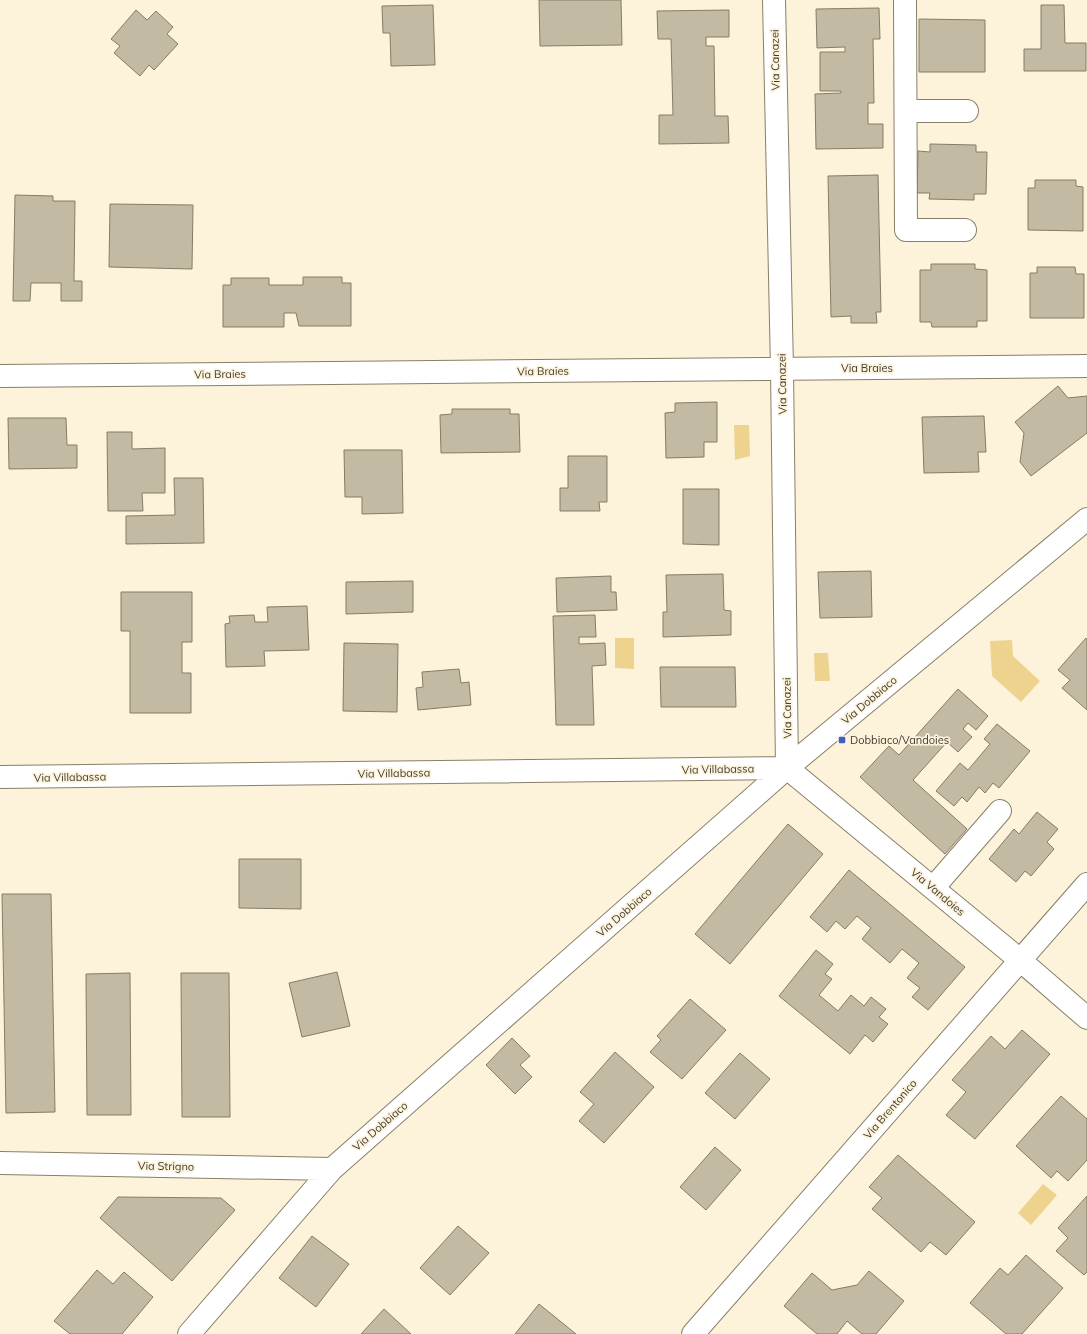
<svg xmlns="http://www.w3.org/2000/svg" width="1087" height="1334" viewBox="0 0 1087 1334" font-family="Mulish,sans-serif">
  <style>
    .water { fill: #eed38e }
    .building { fill: #c3baa3; stroke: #857c67 }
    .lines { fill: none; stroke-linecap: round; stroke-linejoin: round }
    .minor-casing { stroke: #877f69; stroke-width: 24 }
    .minor { stroke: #fff; stroke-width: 22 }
    .poi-dot { fill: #3f5bce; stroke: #fdf3db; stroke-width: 1.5 }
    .labels { text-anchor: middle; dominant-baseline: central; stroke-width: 3.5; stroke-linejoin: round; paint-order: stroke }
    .street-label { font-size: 11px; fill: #403c33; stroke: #fdf3db }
    .poi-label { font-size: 11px; fill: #403c33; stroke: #fdf3db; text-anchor: start }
  </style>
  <rect width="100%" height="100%" fill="#fdf3db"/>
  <path class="water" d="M 734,425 L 749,425 L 750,456 L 735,460 Z
    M 615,638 L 634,638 L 634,669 L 615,668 Z
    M 1012,640 L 1013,656 L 1040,681 L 1021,702 L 992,676 L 990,641 Z
    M 814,653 L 828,653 L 830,681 L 815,681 Z
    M 1043,1184 L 1057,1195 L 1031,1225 L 1018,1213 Z"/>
  <path class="building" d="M 539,0 L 621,0 L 622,45 L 540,46 Z
    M 433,5 L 435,65 L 391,66 L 390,33 L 383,33 L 382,6 Z
    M 1041,5 L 1064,5 L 1065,43 L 1086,43 L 1086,71 L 1024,71 L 1024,49 L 1041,49 Z
    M 879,8 L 880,39 L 873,39 L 874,103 L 868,103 L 868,124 L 883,124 L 883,148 L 816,149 L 815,94 L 841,93 L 841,91 L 820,91 L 820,52 L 845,52 L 845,47 L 817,48 L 816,9 Z
    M 136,10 L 147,20 L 156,11 L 173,27 L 167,34 L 178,44 L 154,70 L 149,65 L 140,76 L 114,53 L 120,46 L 111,39 Z
    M 729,10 L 729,37 L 706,37 L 706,46 L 714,46 L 715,116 L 728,116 L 729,143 L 659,144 L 659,115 L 673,115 L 671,39 L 658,39 L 657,11 Z
    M 919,19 L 985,20 L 985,72 L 919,72 Z
    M 930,144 L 976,145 L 976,152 L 987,152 L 986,194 L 974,194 L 974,200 L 929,199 L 930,193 L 917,193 L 918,151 L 930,152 Z
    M 878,175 L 881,312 L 876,312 L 877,323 L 851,323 L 851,316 L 831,317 L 828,176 Z
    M 1035,180 L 1076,180 L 1076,186 L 1083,187 L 1083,231 L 1028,230 L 1028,188 L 1035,188 Z
    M 15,195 L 53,196 L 53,201 L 75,201 L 74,281 L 82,281 L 82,301 L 61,301 L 61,283 L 31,283 L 30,301 L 13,301 Z
    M 110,204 L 193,205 L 192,269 L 109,267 Z
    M 931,264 L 975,264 L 975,269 L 987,270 L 987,321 L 977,321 L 977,327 L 932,327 L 931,322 L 920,322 L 920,270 L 931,270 Z
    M 1037,267 L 1075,267 L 1076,274 L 1084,274 L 1084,318 L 1030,318 L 1030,273 L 1037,273 Z
    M 303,277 L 342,277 L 342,283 L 351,283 L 351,326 L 299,326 L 296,313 L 284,313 L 284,327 L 223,327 L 223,285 L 231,285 L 231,278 L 269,278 L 269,285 L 303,285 Z
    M 1058,386 L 1068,398 L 1087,396 L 1087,433 L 1031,476 L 1020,462 L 1024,433 L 1015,422 Z
    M 717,402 L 717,442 L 704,442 L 704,457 L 666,458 L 665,413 L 675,412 L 675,403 Z
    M 452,409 L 510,409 L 510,414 L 519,414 L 520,452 L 441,453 L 440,415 L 452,414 Z
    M 984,416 L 986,452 L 978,452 L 979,472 L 924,473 L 922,417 Z
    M 8,418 L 66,418 L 67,445 L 77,445 L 77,468 L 9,469 Z
    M 107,432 L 132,432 L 132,449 L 165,448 L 165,493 L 142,493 L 143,511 L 108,511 Z
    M 344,450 L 402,450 L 403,513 L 362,514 L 362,497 L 345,497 Z
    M 568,456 L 607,456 L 607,502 L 599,502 L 600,511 L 560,511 L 560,488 L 568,488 Z
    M 174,478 L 203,478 L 204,543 L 126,544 L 126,516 L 175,515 Z
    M 683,489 L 719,489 L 719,545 L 683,544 Z
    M 871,571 L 872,617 L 820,618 L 818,572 Z
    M 723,574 L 724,610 L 731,611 L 731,635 L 663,637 L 663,612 L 667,612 L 666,575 Z
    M 611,576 L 611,592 L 616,592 L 617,610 L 557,612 L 556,578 Z
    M 413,581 L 413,612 L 346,614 L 346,582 Z
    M 121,592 L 192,592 L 192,642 L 182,642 L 182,673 L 191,673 L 191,713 L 130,713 L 130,631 L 121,631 Z
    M 307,606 L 309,650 L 264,651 L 265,666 L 226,667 L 225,624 L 230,623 L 229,616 L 254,615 L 255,622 L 268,622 L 267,607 Z
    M 595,615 L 596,637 L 579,637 L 579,644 L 605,643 L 606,665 L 592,666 L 594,725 L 556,725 L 553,616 Z
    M 1086,638 L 1087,640 L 1087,710 L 1062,688 L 1070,680 L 1058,670 Z
    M 344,643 L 398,644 L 397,712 L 343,711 Z
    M 660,667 L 735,667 L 736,707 L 661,707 Z
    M 459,669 L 461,683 L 469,682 L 471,705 L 418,710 L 416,688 L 423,687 L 422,672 Z
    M 958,689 L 988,716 L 976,730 L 968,723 L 963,729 L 972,737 L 958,752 L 947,742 L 913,780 L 967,829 L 945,854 L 860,777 L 889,746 L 899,755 Z
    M 997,724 L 1030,751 L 999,788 L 993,783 L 985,793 L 979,787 L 967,802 L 962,797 L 954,806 L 936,791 L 960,763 L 968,770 L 990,744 L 984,739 Z
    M 1037,812 L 1058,829 L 1047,842 L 1054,849 L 1031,876 L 1025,871 L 1016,882 L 989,859 L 1014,829 L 1019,834 Z
    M 788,824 L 823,854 L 730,964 L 695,934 Z
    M 239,859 L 301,859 L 301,909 L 239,908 Z
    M 849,870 L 965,967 L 928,1010 L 912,997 L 920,988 L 907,978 L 919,963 L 902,949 L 890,963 L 862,939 L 871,928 L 857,916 L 845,929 L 836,921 L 827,932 L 810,917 Z
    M 2,894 L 51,894 L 55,1112 L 6,1113 Z
    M 816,950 L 833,964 L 825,974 L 832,979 L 819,995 L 838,1011 L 851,995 L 864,1006 L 871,997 L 886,1009 L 879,1017 L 888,1024 L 873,1042 L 865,1035 L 850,1054 L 779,996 Z
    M 337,972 L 350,1026 L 302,1037 L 289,983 Z
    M 130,973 L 131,1115 L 87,1115 L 86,974 Z
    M 181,973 L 229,973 L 230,1117 L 182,1117 Z
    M 690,999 L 726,1030 L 682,1079 L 650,1052 L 661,1040 L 657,1036 Z
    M 1022,1030 L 1050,1054 L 975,1139 L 946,1115 L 966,1092 L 952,1080 L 991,1036 L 1005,1049 Z
    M 512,1038 L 530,1056 L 520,1065 L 532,1077 L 515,1094 L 486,1065 Z
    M 615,1052 L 654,1087 L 604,1143 L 579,1121 L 594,1104 L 580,1092 Z
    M 740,1053 L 770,1079 L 735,1119 L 705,1093 Z
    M 1061,1096 L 1087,1119 L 1087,1160 L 1068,1181 L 1057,1171 L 1051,1178 L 1016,1146 Z
    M 715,1147 L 741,1170 L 706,1210 L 680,1187 Z
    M 898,1155 L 975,1222 L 946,1255 L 930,1242 L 921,1252 L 872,1209 L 882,1198 L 869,1187 Z
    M 1087,1196 L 1087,1272 L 1084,1275 L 1056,1251 L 1068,1238 L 1058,1228 Z
    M 118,1197 L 221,1198 L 235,1210 L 172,1281 L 100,1218 Z
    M 458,1226 L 489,1253 L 450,1295 L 420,1268 Z
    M 312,1236 L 349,1264 L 316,1307 L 279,1278 Z
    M 1026,1255 L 1063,1288 L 1022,1334 L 1006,1334 L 970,1303 L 1000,1268 L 1008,1275 Z
    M 97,1270 L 113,1284 L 124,1272 L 153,1297 L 122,1334 L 70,1334 L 54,1321 Z
    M 869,1271 L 904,1301 L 876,1334 L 862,1334 L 847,1321 L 837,1334 L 817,1334 L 784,1306 L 812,1273 L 832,1290 L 857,1285 Z
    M 539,1304 L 576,1334 L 515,1334 Z
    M 384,1309 L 411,1334 L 361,1334 Z"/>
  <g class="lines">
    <defs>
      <path id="minor" d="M 774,0 L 782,369 L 787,768
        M 905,0 L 906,230 L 965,230
        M 906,111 L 967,111
        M 0,376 L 1087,366
        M 787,768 L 1020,960 L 1087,1018
        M 0,777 L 787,768
        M 933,888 L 1000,811
        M 0,1163 L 332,1169
        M 189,1334 L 332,1169 L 787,768 L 1087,519
        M 693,1334 L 1087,884"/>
    </defs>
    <use href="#minor" class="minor-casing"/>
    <use href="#minor" class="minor"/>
  </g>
  <rect class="poi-dot" x="838" y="736" width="8" height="8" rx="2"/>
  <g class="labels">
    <g class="street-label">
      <text transform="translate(775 60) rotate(-91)">Via Canazei</text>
      <text x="867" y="368">Via Braies</text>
      <text transform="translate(543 371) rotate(-1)">Via Braies</text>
      <text transform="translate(220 374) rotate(-1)">Via Braies</text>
      <text transform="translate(782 384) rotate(-91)">Via Canazei</text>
      <text transform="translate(869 700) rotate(-40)">Via Dobbiaco</text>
      <text transform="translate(787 708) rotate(-91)">Via Canazei</text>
      <text transform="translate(718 769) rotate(-1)">Via Villabassa</text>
      <text transform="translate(394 773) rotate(-1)">Via Villabassa</text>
      <text transform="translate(70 777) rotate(-1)">Via Villabassa</text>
      <text transform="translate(938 892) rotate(40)">Via Vandoies</text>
      <text transform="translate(624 912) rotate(-41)">Via Dobbiaco</text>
      <text transform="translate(890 1109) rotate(-49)">Via Brentonico</text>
      <text transform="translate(380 1126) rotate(-41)">Via Dobbiaco</text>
      <text transform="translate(166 1166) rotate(1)">Via Strigno</text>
    </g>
    <g class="poi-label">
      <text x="850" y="740">Dobbiaco/Vandoies</text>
    </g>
  </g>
</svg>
